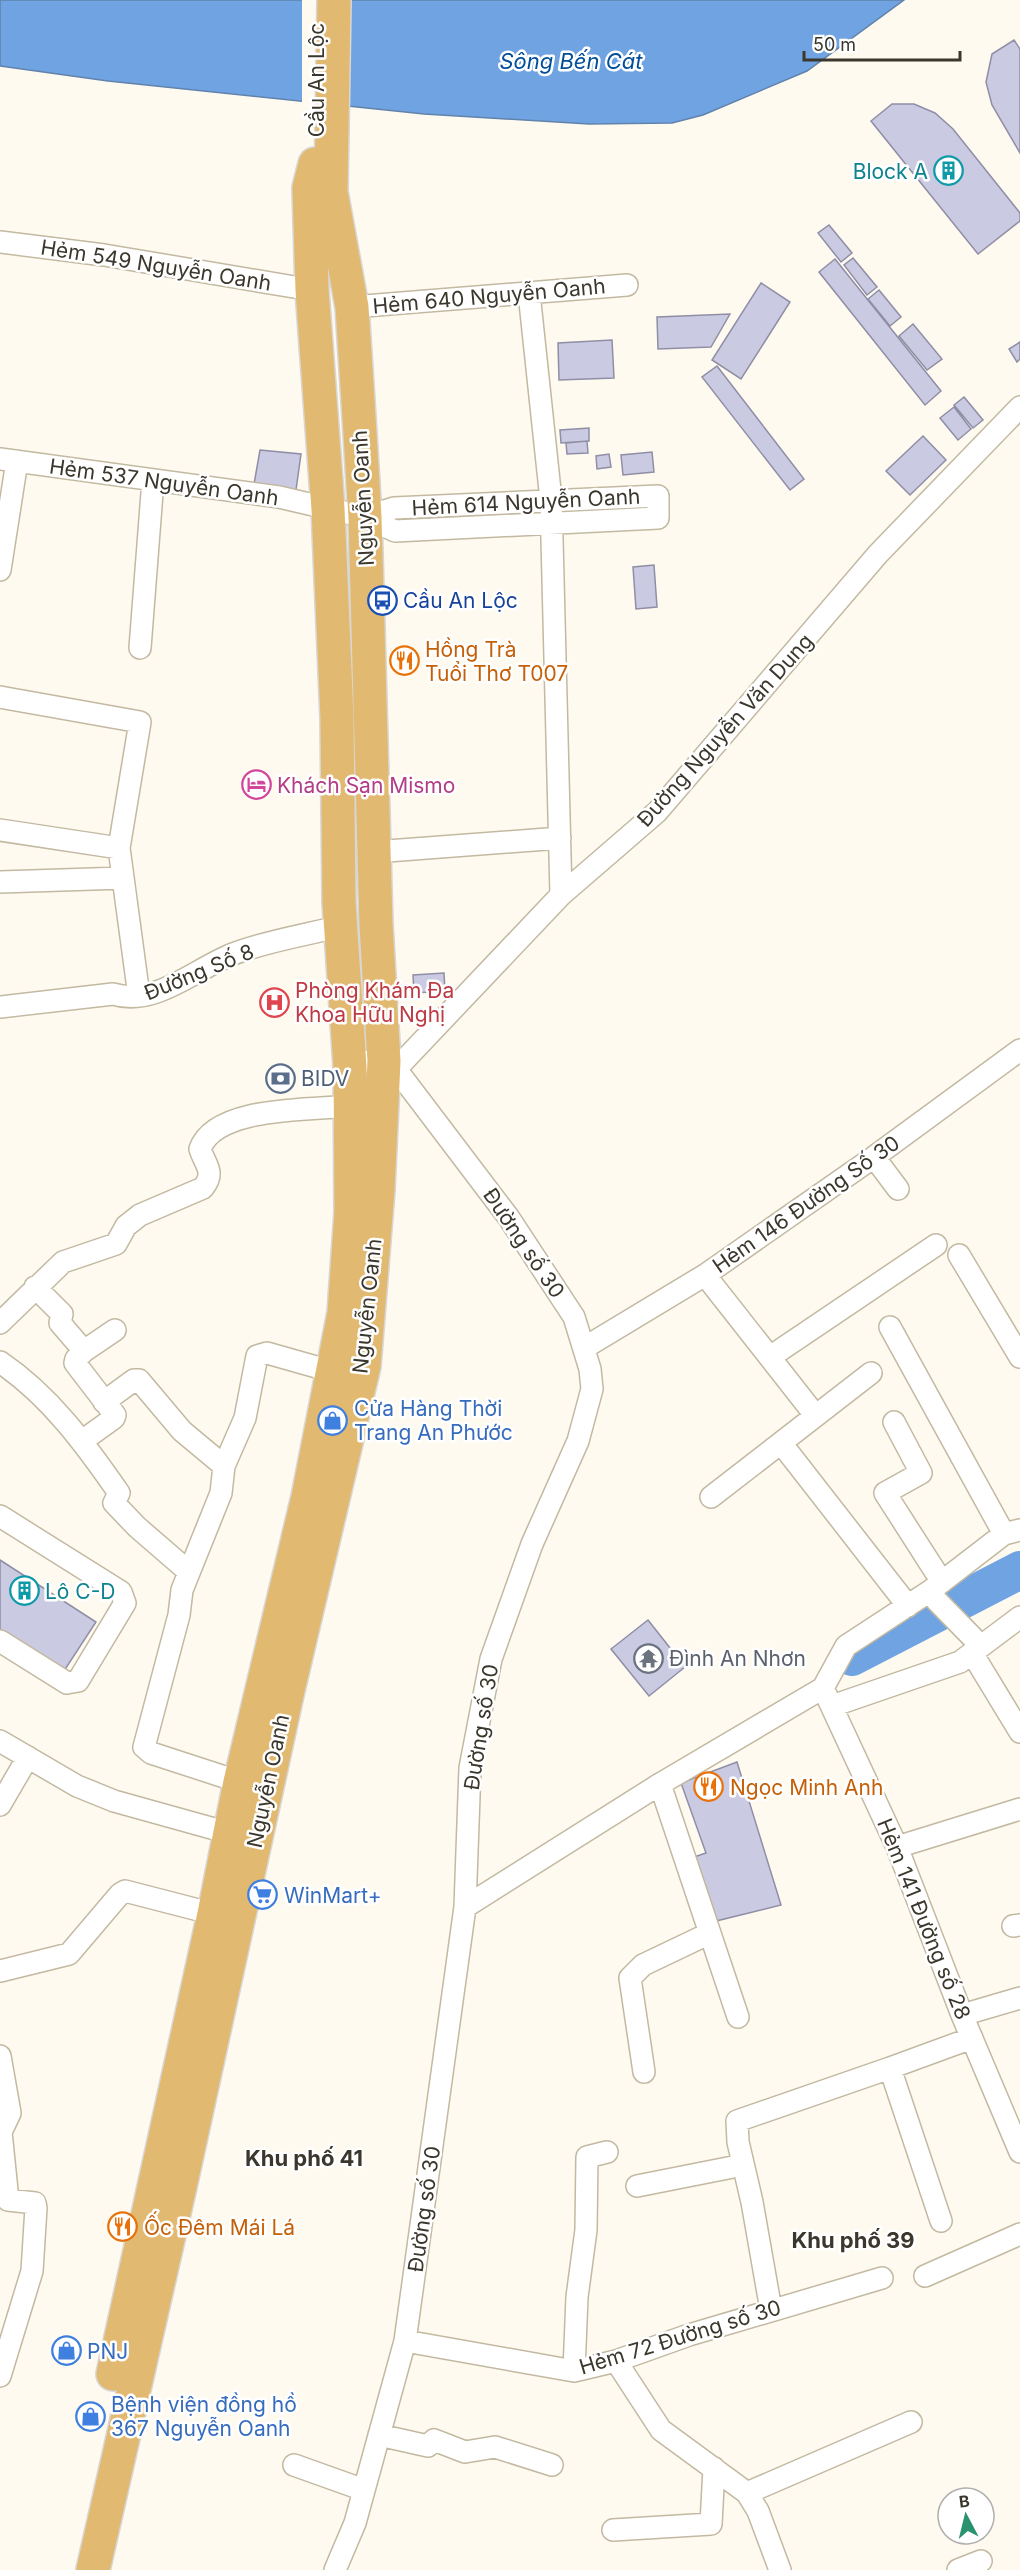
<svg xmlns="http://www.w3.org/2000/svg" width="1020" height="2570" viewBox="0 0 1020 2570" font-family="Inter,sans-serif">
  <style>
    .water { fill: #70a3e2; stroke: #6083ac; stroke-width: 1.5 }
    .pier { fill: #fefaf0 }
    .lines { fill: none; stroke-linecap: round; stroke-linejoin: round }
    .river { stroke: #70a3e2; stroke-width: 38 }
    .building { fill: #cbcae3; stroke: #8f8ea5; stroke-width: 1.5 }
    .minor-casing { stroke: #c3b9a1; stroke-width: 24 }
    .primary-casing { stroke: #d8d7d5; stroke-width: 36 }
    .minor { stroke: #fff; stroke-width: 21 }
    .primary { stroke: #e2b970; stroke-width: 33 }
    .labels { text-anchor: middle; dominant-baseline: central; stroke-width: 5; stroke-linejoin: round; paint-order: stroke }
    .street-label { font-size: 21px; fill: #3b372d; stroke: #fff }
    .culture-label { font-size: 21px; fill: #0d838f; stroke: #fff; text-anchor: end }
    .transit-label { font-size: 21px; fill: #164399; stroke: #fff; text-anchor: start }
    .food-label { font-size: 21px; fill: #c56008; stroke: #fff; text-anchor: start }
    .hotel-label { font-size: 21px; fill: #b23c85; stroke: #fff; text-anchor: start }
    .health-label { font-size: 21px; fill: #be3a42; stroke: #fff; text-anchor: start }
    .service-label { font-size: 21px; fill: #4e5e75; stroke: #fff; text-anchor: start }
    .shop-label { font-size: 21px; fill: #366cbe; stroke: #fff; text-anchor: start }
    .worship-label { font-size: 21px; fill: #5b616d; stroke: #fff; text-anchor: start }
    .water-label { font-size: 22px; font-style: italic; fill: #034e99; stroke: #fff }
    .neighbourhood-label { font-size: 22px; font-weight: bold; fill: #3b372d; stroke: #fff }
  </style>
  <rect width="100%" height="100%" fill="#fefaf0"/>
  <path class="water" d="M 0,0 L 904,0 L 807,71 L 703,115 L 672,123 L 589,124 L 424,114 L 108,81 L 0,66 Z"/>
  <path class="pier" d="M 302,0 L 346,0 L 345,109 L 302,104 Z"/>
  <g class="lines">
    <path class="river" d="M 852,1657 L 1020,1570"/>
  </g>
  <path class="building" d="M 1014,40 L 1020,49 L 1020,153 L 992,105 L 986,82 L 992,54 Z
    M 892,104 L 914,104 L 935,113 L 953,129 L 1020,213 L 1020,221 L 978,254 L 871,121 Z
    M 829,225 L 852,253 L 841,262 L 818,233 Z
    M 853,258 L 877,287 L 867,295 L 844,265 Z
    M 835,259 L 941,391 L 925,405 L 819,272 Z
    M 761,283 L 790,302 L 741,379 L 712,360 Z
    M 879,290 L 901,317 L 890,326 L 868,299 Z
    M 730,314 L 711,347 L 658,349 L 657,317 Z
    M 913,324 L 942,359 L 927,370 L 899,336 Z
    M 612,340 L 614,378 L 559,380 L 558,343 Z
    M 1020,342 L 1020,359 L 1017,362 L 1009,349 Z
    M 717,366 L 804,479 L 790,490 L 702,377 Z
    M 964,397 L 983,420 L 973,428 L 954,405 Z
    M 954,407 L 971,429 L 958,440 L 940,418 Z
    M 589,428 L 589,441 L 561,443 L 560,430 Z
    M 923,436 L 946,460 L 910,495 L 886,471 Z
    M 587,441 L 588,453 L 567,454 L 566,443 Z
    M 260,450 L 301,454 L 296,490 L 254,484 Z
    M 652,452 L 654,472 L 623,475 L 621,455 Z
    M 609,454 L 611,467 L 597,469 L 596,456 Z
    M 654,565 L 657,607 L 636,609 L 633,567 Z
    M 444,973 L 445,991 L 414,993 L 413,975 Z
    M 0,1560 L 96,1622 L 62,1674 L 0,1634 Z
    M 648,1620 L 685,1667 L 649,1696 L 611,1649 Z
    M 737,1762 L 781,1905 L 716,1921 L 694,1857 L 706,1853 L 681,1783 Z"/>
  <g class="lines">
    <defs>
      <path id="minor" d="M 0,242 L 104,255 L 312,290
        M 529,293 L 551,500 L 561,895
        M 352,307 L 627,285
        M 0,459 L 279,497 L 365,517 L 395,531 L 658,518 L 658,496 L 394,508 L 365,517
        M 0,570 L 17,461
        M 140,648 L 153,480
        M 0,697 L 140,722 L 119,848
        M 0,830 L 119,848 L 139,996
        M 374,852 L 560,838
        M 0,882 L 123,878
        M 0,1007 L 113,994 C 155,1007 195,969 233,954 C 266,941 306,935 341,926
        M 396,1069 L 561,895 L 657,812 L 878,554 L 1020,407
        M 874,1157 L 898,1189
        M 959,1255 L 1020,1357
        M 705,1275 L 815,1415
        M 35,1287 L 62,1314 L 60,1323 L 84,1351 L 76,1359 L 75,1363 L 115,1415 L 114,1418 L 82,1441
        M 0,1323 L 63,1262 L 116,1244 L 126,1226 L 140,1215 L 203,1188 C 216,1172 205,1165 200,1149 C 215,1106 311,1110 350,1106
        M 890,1327 L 1004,1534
        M 584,1348 L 705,1275 L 874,1157 L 1020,1050
        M 84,1351 L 115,1330
        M 770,1357 L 936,1245
        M 0,1362 C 50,1396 85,1444 119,1493 L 114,1503 L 137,1527 L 189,1572
        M 104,1402 L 134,1380 L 139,1380 L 182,1431 L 224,1466
        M 894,1422 L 921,1473 L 885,1493 L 942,1582
        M 781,1443 L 908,1606
        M 711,1497 L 871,1373
        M 0,1516 L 121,1592 L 125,1603 L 78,1681 L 67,1683 L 0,1641
        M 930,1591 L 937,1601 L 981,1646
        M 972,1653 L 1020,1732
        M 823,1688 L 897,1847 L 962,2015 L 1020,2152
        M 832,1706 L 960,1662 L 1020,1617
        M 0,1741 L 77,1786 L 114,1801 L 229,1833
        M 240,1782 L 151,1753 L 144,1747 L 179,1615 L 182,1590 L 221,1493 L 224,1466 L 245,1418 L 257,1356 L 267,1353 L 334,1372
        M 660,1784 L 738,2017
        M 0,1805 L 28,1757
        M 897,1847 L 1020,1809
        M 465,1907 L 660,1784 L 823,1688 L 846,1646 L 930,1591 L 1004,1534 L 1020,1530
        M 1013,1926 L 1020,1925
        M 0,1971 L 69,1954 L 120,1894 L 125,1891 L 214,1914
        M 962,2015 L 1020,1998
        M 0,2056 L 10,2113 L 1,2132 L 8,2200 L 35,2203 L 36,2208 L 32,2271 L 0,2376
        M 644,2072 L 630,1978 L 643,1965 L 710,1933
        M 637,2186 L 743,2165
        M 941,2221 L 890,2068 L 972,2038
        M 925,2276 L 1020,2234
        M 771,2310 L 752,2202 L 738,2142 L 737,2121 L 890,2068
        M 405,2341 L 574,2371 L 616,2361 L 689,2335 L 882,2278
        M 616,2361 L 661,2430 L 747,2493 L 758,2511 L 780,2570
        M 574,2371 L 577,2297 L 586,2230 L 587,2157 L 607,2152
        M 379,2435 L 428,2446 L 434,2440 L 465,2452 L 495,2447 L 552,2465
        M 294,2465 L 364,2490
        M 747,2493 L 911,2422
        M 613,2530 L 711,2524 L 714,2468
        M 335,2570 L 355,2523 L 405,2341 L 465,1907 L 470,1768 L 491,1659 L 532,1544 L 578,1441 L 592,1389 L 590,1369 L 574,1317 L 509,1218 L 396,1069 L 384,1061 L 350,1062
        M 958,2570 L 981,2561"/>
      <path id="primary" d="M 113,2374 L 214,1914 L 240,1782 L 308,1497 L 344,1313 L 351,1212 L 350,1067 L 339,903 L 337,718 L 328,509 L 312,290 L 309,188 L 315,164
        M 93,2570 L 181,2182 L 288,1690 L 364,1366 L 378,1190 L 384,1061 L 376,924 L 365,517 L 359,417 L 352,307 L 331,192 L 334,0"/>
    </defs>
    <use href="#minor" class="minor-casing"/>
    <use href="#primary" class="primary-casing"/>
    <use href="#minor" class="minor"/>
    <use href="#primary" class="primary"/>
  </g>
  <defs>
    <symbol id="building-ring" viewBox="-11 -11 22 22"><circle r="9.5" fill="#fff" stroke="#0f9aa8" stroke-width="1.5"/><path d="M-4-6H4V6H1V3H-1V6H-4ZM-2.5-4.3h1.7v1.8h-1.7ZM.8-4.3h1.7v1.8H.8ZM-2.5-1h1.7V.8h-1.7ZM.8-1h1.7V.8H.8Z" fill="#0f9aa8"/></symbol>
    <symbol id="bus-ring" viewBox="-11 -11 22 22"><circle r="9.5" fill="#fff" stroke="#1a4fb4" stroke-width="1.5"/><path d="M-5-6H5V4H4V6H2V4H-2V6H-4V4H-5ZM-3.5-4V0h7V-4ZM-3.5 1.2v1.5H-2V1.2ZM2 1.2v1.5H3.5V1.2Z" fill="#1a4fb4"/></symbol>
    <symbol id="restaurant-ring" viewBox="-11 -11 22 22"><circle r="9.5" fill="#fff" stroke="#e8710a" stroke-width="1.5"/><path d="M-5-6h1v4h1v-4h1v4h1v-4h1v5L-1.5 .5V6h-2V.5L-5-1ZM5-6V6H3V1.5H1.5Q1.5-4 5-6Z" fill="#e8710a"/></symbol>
    <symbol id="hotel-ring" viewBox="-11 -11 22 22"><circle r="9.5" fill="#fff" stroke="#d1479c" stroke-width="1.5"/><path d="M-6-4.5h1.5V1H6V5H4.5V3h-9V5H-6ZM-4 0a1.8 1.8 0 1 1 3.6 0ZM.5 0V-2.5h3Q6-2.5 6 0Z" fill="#d1479c"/></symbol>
    <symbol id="hospital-ring" viewBox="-11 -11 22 22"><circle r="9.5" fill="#fff" stroke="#e0444e" stroke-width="1.5"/><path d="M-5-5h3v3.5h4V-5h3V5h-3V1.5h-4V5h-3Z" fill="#e0444e"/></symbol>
    <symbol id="bank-ring" viewBox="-11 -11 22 22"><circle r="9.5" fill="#fff" stroke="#5c6f8a" stroke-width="1.5"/><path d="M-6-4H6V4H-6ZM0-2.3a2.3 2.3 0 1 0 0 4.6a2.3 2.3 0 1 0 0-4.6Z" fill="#5c6f8a"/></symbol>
    <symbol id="shop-ring" viewBox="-11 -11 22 22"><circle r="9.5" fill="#fff" stroke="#3f7fe0" stroke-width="1.5"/><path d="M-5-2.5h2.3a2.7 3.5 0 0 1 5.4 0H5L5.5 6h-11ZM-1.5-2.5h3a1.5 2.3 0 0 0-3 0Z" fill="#3f7fe0"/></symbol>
    <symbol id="temple-ring" viewBox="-11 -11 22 22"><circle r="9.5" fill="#fff" stroke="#6b7280" stroke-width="1.5"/><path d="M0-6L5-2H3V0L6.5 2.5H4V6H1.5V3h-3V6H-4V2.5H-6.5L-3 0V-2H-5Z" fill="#6b7280"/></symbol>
    <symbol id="supermarket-ring" viewBox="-11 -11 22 22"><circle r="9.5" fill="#fff" stroke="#3f7fe0" stroke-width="1.5"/><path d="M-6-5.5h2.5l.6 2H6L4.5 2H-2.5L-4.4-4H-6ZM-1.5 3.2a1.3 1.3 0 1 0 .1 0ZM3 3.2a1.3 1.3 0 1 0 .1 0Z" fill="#3f7fe0"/></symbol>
  </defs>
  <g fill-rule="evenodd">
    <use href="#building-ring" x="932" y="154" width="33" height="33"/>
    <use href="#bus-ring" x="366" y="584" width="33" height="33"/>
    <use href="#restaurant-ring" x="388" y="644" width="33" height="33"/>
    <use href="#hotel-ring" x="240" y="768" width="33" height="33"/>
    <use href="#hospital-ring" x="258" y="986" width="33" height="33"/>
    <use href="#bank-ring" x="264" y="1062" width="33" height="33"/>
    <use href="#shop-ring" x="316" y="1404" width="33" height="33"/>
    <use href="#building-ring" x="8" y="1574" width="33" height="33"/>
    <use href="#temple-ring" x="632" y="1642" width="33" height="33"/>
    <use href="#restaurant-ring" x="692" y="1770" width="33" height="33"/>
    <use href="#supermarket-ring" x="246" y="1878" width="33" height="33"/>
    <use href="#restaurant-ring" x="106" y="2210" width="33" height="33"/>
    <use href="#shop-ring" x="50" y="2334" width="33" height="33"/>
    <use href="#shop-ring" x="74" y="2400" width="33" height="33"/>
  </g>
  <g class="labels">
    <g class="street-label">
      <text transform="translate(316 80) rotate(-90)">Cầu An Lộc</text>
      <text transform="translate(156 265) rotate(9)">Hẻm 549 Nguyễn Oanh</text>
      <text transform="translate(489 296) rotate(-5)">Hẻm 640 Nguyễn Oanh</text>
      <text transform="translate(164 482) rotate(8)">Hẻm 537 Nguyễn Oanh</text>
      <text transform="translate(363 498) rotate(-93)">Nguyễn Oanh</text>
      <text transform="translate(526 502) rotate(-3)">Hẻm 614 Nguyễn Oanh</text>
      <text transform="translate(725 730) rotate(-48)">Đường Nguyễn Văn Dung</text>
      <text transform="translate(199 972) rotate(-22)">Đường Số 8</text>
      <text transform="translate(806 1204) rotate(-35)">Hẻm 146 Đường Số 30</text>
      <text transform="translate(524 1243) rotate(56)">Đường số 30</text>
      <text transform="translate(367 1306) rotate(-84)">Nguyễn Oanh</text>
      <text transform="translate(481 1727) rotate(-81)">Đường số 30</text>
      <text transform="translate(268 1781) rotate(-78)">Nguyễn Oanh</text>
      <text transform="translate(924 1919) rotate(68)">Hẻm 141 Đường số 28</text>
      <text transform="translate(424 2209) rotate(-82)">Đường số 30</text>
      <text transform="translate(680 2337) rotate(-17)">Hẻm 72 Đường số 30</text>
    </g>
    <g class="culture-label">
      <text x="928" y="171">Block A</text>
      <text x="45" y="1591" text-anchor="start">Lô C-D</text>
    </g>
    <g class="transit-label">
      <text x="403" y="600">Cầu An Lộc</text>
    </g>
    <g class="food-label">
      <text x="425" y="649">Hồng Trà<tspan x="425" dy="24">Tuổi Thơ T007</tspan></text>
      <text x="730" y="1787">Ngọc Minh Anh</text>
      <text x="144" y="2227">Ốc Đêm Mái Lá</text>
    </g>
    <g class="hotel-label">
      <text x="277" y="785">Khách Sạn Mismo</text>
    </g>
    <g class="health-label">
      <text x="295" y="990">Phòng Khám Đa<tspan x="295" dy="24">Khoa Hữu Nghị</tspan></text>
    </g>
    <g class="service-label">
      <text x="301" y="1078">BIDV</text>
    </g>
    <g class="shop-label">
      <text x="354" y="1408">Cửa Hàng Thời<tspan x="354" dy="24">Trang An Phước</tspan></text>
      <text x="284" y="1895">WinMart+</text>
      <text x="87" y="2351">PNJ</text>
      <text x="111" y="2404">Bệnh viện đồng hồ<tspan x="111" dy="24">367 Nguyễn Oanh</tspan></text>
    </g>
    <g class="worship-label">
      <text x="669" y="1658">Đình An Nhơn</text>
    </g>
    <g class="water-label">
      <text x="571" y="61">Sông Bến Cát</text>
    </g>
    <g class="neighbourhood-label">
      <text x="304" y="2158">Khu phố 41</text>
      <text x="853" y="2240">Khu phố 39</text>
    </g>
  </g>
  <g transform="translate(966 2516) rotate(353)"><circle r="28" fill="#ffffff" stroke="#b1afab" stroke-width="1.5"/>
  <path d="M0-4.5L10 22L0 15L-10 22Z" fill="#29926f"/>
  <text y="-9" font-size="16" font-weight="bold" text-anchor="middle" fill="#3b372d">B</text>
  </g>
  <path d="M804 51v9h156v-9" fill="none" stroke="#3b372d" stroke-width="3"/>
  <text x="813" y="51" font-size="18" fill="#3b372d" stroke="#ffffff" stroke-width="4.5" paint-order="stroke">50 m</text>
</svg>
